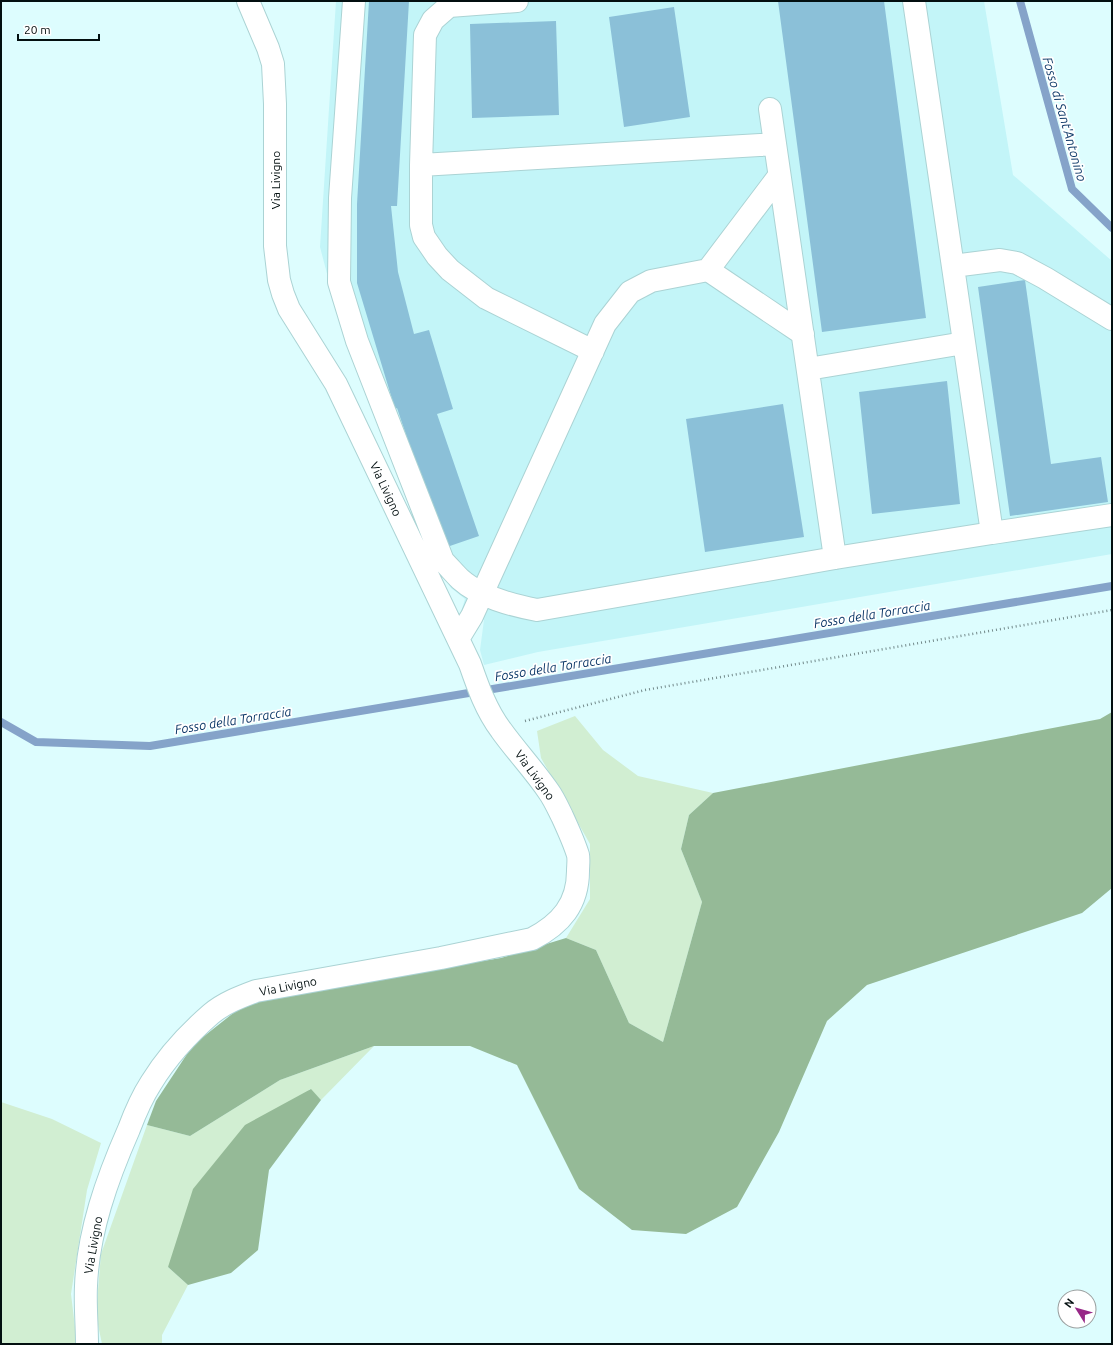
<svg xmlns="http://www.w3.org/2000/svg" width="1113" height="1345" viewBox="0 0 1113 1345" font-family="Ubuntu,sans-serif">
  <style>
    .built { fill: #c3f5f8 }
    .green { fill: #d1eed2 }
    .forest { fill: #95ba97 }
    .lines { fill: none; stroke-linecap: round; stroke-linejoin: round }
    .stream { stroke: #85a3c9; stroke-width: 8 }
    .building { fill: #8bc0d8 }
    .minor-casing { stroke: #abd3d4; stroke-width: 24 }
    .path { stroke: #738a8b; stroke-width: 2.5; stroke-dasharray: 1 3; stroke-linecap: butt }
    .minor { stroke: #fff; stroke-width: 22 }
    .labels { text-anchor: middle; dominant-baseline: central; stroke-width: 3.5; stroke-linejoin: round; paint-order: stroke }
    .street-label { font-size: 12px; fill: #030f10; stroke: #fff }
    .water-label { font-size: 13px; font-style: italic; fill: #0f3a69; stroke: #fff }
  </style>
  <rect width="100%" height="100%" fill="#ddfdfe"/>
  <path class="built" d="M 336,1 L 984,1 L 1013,175 L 1112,261 L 1112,554 L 538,652 L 484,665 L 480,650 L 484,620 L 461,612 L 465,599 L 451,588 L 443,576 L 341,327 L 320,247 Z"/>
  <path class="green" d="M 575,716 L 603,750 L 638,776 L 713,793 L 689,815 L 681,849 L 702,902 L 663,1042 L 629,1023 L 596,950 L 566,938 L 590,899 L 590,844 L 541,758 L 537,731 Z
    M 374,1046 L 321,1100 L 310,1089 L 168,1267 L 188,1285 L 162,1335 L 162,1344 L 102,1344 L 96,1315 L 101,1254 L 147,1125 L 190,1136 L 280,1080 Z
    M 1,1102 L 52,1119 L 101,1143 L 87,1190 L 71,1294 L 77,1344 L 1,1344 Z"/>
  <path class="forest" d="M 1112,712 L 1112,888 L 1082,913 L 867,985 L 827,1021 L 779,1132 L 737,1207 L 686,1234 L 632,1230 L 579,1189 L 517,1065 L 470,1046 L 374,1046 L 280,1080 L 190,1136 L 147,1125 L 156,1101 L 193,1045 L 251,999 L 501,958 L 566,938 L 596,950 L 629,1023 L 663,1042 L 702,902 L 681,849 L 689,815 L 713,793 L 1100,719 Z
    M 311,1089 L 321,1100 L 269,1170 L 258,1250 L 231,1273 L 188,1285 L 168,1267 L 193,1189 L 245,1125 Z"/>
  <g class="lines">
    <path class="stream" d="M 1020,1 L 1072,189 L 1112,228
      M 1,722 L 36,742 L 150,746 L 1112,586"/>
  </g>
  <path class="building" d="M 369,1 L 409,1 L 397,206 L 391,206 L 398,272 L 414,334 L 429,330 L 453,409 L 437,414 L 479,536 L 444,548 L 397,408 L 395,409 L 357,283 L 357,204 Z
    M 778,1 L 884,1 L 926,318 L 822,332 Z
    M 674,7 L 690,117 L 624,127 L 609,17 Z
    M 556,21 L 559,115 L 472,118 L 470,24 Z
    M 1025,280 L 1051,464 L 1101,457 L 1108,502 L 1010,516 L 978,287 Z
    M 947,381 L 960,504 L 872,514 L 859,392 Z
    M 783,404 L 804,537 L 705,552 L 686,419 Z"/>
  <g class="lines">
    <defs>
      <path id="minor" d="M 354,1 L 340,198 L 339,282 L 357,341 L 443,561 C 449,567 454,573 460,579 C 480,597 511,605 537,610 L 835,558 L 992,533 L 914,1
        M 517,1 L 449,6 L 433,20 L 425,35 L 421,165 L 421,225 L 424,237 L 437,256 L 450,270 L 486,298 L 593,351
        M 770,109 L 835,558
        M 421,165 L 775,144
        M 953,266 L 1000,260 L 1017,263 L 1045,278 L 1112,319
        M 708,270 L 779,176
        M 808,369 L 964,343
        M 992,533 L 1112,515
        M 458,639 L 472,616 L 605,324 L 630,292 L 651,281 L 708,270 L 803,334
        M 87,1344 C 87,1325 85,1305 86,1286 C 88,1232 107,1179 129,1129 C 135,1113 142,1097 151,1083 C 167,1057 188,1034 211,1014 C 224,1003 240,997 256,991 L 441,958 L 532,939 C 561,924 578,904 578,871 C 578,866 579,860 578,855 C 574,842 568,829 562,816 C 558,808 554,799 549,792 C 534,770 516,751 501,730 C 486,710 478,687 470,664 L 336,384 L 289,309 L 283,294 L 279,280 L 275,246 L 275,104 L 273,64 L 268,48 L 248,1"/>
    </defs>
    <use href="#minor" class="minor-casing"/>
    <path class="path" d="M 525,721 L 645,690 L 1112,610"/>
    <use href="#minor" class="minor"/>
  </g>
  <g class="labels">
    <g class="street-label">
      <text transform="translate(275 180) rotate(-90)">Via Livigno</text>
      <text transform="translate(386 489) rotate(65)">Via Livigno</text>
      <text transform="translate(535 775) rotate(54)">Via Livigno</text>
      <text transform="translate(288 986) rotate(-11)">Via Livigno</text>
      <text transform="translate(93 1245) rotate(-80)">Via Livigno</text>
    </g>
    <g class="water-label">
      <text transform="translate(1065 119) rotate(74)">Fosso di Sant'Antonino</text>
      <text transform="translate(872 614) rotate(-9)">Fosso della Torraccia</text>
      <text transform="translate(553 667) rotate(-9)">Fosso della Torraccia</text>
      <text transform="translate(233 720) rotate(-9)">Fosso della Torraccia</text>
    </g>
  </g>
  <rect width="1113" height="1345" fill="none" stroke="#030f10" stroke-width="4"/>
  <g transform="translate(1077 1309) rotate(307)"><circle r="19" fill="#ffffff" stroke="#9a9f9f"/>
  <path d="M0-3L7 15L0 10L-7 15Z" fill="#982887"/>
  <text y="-6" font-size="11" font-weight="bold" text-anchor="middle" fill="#030f10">N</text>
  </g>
  <path d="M18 34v6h81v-6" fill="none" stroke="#030f10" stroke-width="2"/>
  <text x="24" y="34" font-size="12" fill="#030f10" stroke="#ffffff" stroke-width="3" paint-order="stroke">20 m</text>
</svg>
